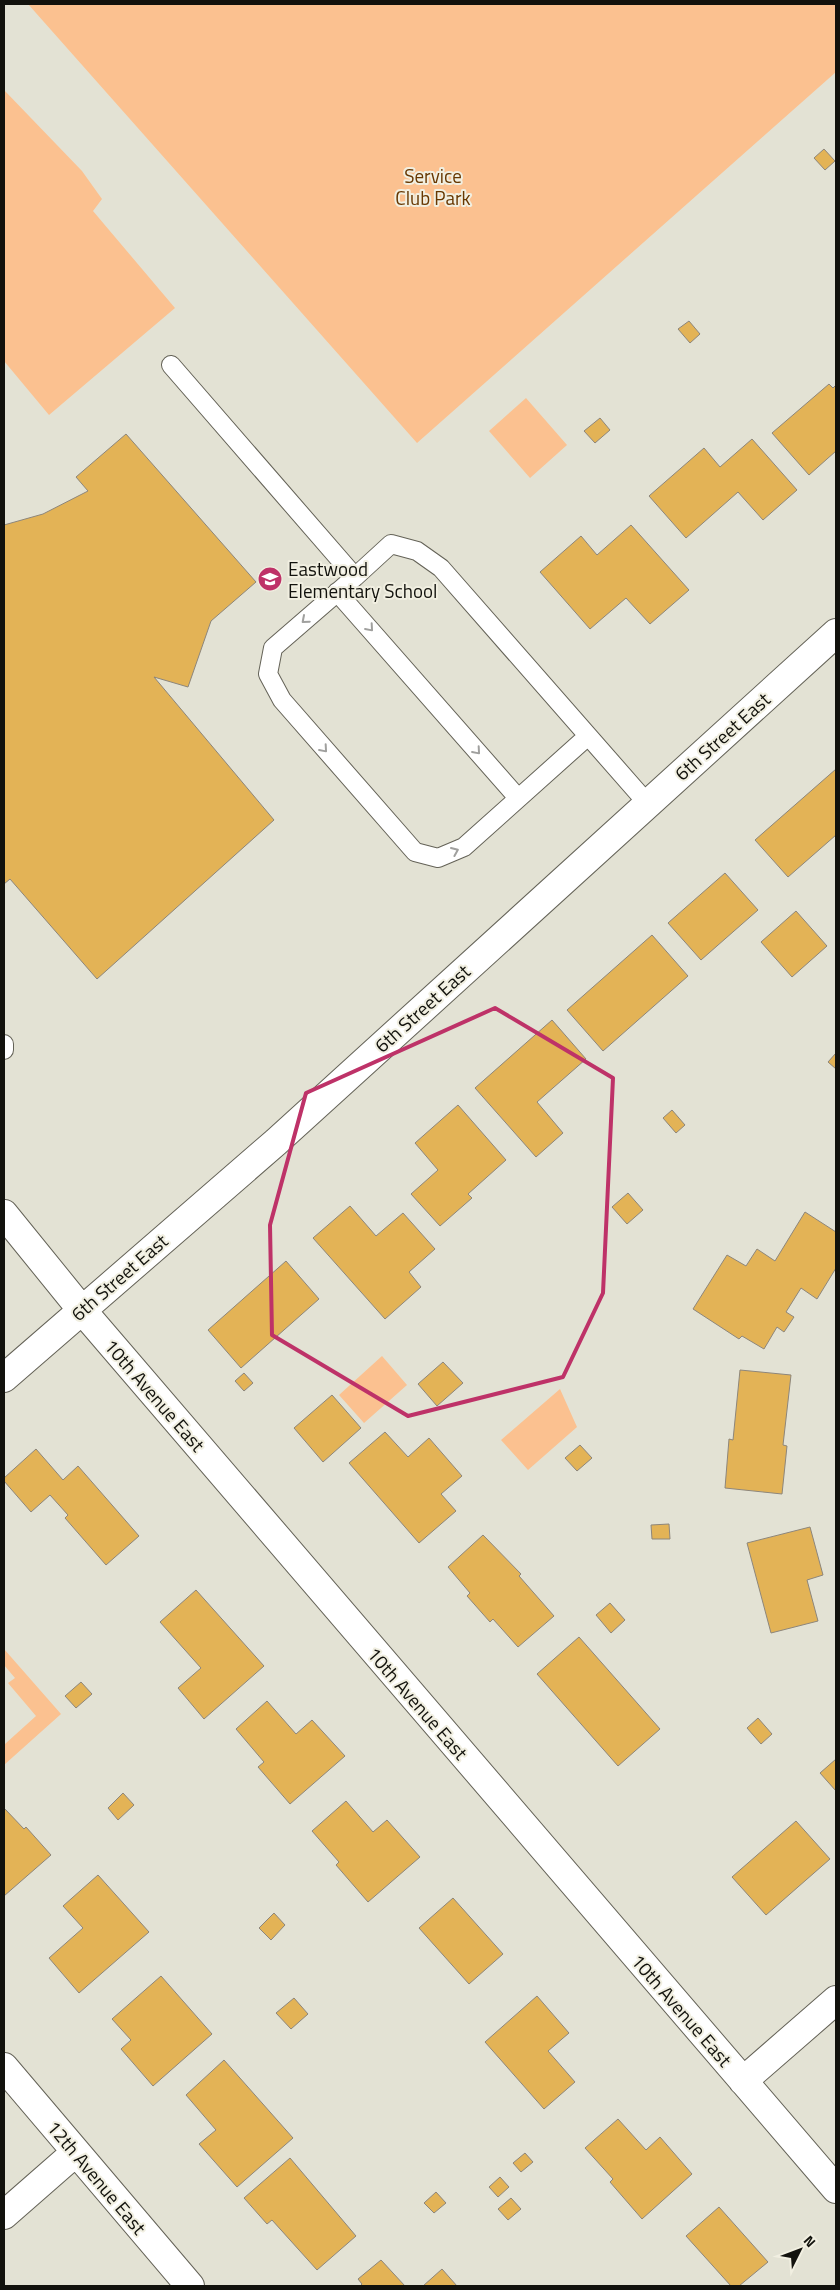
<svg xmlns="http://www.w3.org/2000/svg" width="840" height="2290" viewBox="0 0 840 2290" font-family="'Titillium Web',sans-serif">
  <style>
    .green { fill: #fbc190 }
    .building { fill: #e3b356; stroke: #8d867b }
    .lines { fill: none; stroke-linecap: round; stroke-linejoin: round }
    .lane-casing { stroke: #646257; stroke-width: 20 }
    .street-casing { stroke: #646257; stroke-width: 30 }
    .lane { stroke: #fff; stroke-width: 18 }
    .street { stroke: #fff; stroke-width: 28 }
    .oneway { stroke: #a0a09e }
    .marked { fill: none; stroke: #be3268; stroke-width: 4; stroke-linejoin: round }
    .labels { text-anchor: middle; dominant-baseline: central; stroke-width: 4; stroke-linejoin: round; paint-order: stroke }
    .park-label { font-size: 19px; fill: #673700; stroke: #f1efe1 }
    .poi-label { font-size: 19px; fill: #12120d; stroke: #f1efe1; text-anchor: start }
    .street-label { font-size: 19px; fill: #12120d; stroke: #f1efe1 }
  </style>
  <rect width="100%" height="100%" fill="#e3e2d4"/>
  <path class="green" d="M 28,4 L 836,4 L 836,72 L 417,443 Z
    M 4,90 L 82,171 L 102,199 L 93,211 L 175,308 L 49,415 L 4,361 Z
    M 526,398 L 567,445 L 530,478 L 489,431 Z
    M 382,1356 L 407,1385 L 364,1423 L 339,1395 Z
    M 560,1389 L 577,1427 L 528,1470 L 501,1440 Z
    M 4,1649 L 61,1714 L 4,1765 L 5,1744 L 36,1716 L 8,1683 L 15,1678 L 4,1665 Z"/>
  <path class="building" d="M 824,149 L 835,161 L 825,170 L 814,158 Z
    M 689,321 L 700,334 L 690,343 L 678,329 Z
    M 829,384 L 833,388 L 836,385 L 836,451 L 809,475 L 772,433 Z
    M 600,418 L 610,430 L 595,443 L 584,431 Z
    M 126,434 L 256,582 L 211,621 L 188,687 L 154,677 L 274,820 L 97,979 L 10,879 L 4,884 L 4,525 L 43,514 L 88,491 L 76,477 Z
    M 752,439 L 797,490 L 763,520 L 738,492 L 686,538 L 649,496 L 704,448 L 720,467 Z
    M 631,525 L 689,590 L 650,624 L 626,598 L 590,629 L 540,572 L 581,536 L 597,555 Z
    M 836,769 L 836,835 L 788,877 L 755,840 Z
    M 725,873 L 758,910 L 701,960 L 668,923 Z
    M 796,911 L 827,946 L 792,977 L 761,942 Z
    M 652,935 L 688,976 L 603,1051 L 567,1010 Z
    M 552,1020 L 586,1059 L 537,1102 L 563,1133 L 536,1157 L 475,1088 Z
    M 836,1053 L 836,1069 L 828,1062 Z
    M 458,1105 L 506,1160 L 468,1194 L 472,1198 L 440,1226 L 411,1194 L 438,1170 L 415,1143 Z
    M 672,1110 L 685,1125 L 676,1133 L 663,1118 Z
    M 628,1193 L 643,1210 L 627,1224 L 612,1207 Z
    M 350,1206 L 376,1236 L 403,1213 L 435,1249 L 409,1272 L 421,1287 L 385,1319 L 313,1238 Z
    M 805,1212 L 836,1232 L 836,1268 L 817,1299 L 801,1288 L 786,1312 L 794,1317 L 784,1332 L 777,1327 L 764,1349 L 742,1336 L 739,1339 L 693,1309 L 727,1255 L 746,1266 L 757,1249 L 775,1261 Z
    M 286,1261 L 319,1299 L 241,1368 L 208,1330 Z
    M 443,1362 L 463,1383 L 437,1406 L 418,1384 Z
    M 740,1370 L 791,1375 L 783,1445 L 787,1446 L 782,1494 L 725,1488 L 729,1439 L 733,1440 Z
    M 244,1373 L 253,1383 L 244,1391 L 235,1381 Z
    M 332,1395 L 361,1428 L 323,1462 L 294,1428 Z
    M 385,1432 L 408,1457 L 429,1438 L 462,1476 L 441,1494 L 456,1511 L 419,1543 L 349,1463 Z
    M 580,1445 L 592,1458 L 577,1471 L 565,1458 Z
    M 36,1449 L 63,1480 L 78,1466 L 139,1536 L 106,1565 L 65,1518 L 68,1515 L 50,1495 L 31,1512 L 4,1481 L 4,1478 Z
    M 669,1524 L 670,1539 L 652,1539 L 651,1525 Z
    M 810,1527 L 823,1575 L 807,1580 L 818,1621 L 771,1633 L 747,1543 Z
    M 483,1535 L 521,1574 L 519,1576 L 554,1616 L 518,1647 L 493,1619 L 490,1622 L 467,1596 L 470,1593 L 448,1567 Z
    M 196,1590 L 264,1666 L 204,1719 L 178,1688 L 201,1668 L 160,1622 Z
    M 610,1603 L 625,1620 L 611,1633 L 596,1615 Z
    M 579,1637 L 660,1729 L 618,1766 L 537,1674 Z
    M 81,1682 L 92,1694 L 76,1708 L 65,1696 Z
    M 267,1701 L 296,1734 L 312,1720 L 345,1756 L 290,1804 L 258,1767 L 264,1762 L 236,1729 Z
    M 758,1718 L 772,1734 L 761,1744 L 747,1728 Z
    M 836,1759 L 836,1791 L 820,1773 Z
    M 123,1793 L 134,1805 L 118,1820 L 108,1808 Z
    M 346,1801 L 373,1832 L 387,1820 L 420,1857 L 368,1902 L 336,1865 L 339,1862 L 312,1831 Z
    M 5,1809 L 24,1829 L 26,1827 L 51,1855 L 4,1896 L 4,1810 Z
    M 796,1821 L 830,1859 L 766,1915 L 732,1877 Z
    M 98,1875 L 149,1932 L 79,1993 L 49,1958 L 83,1928 L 63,1906 Z
    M 453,1898 L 503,1954 L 469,1984 L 419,1928 Z
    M 274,1913 L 285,1925 L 271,1940 L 259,1928 Z
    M 161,1976 L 212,2034 L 153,2086 L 121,2049 L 131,2040 L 112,2019 Z
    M 537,1996 L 569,2033 L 548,2051 L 575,2082 L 544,2109 L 485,2042 Z
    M 294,1998 L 308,2014 L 291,2029 L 276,2013 Z
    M 224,2060 L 293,2138 L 237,2187 L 199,2144 L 216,2130 L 186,2095 Z
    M 618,2119 L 646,2150 L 660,2137 L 692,2174 L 642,2219 L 610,2182 L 613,2179 L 585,2148 Z
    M 525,2153 L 533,2162 L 521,2172 L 513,2163 Z
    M 290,2158 L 356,2236 L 317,2270 L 272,2220 L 267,2224 L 244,2198 Z
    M 500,2177 L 509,2187 L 498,2197 L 489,2187 Z
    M 436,2192 L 446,2203 L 434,2213 L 424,2203 Z
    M 511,2198 L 521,2209 L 508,2220 L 498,2209 Z
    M 719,2207 L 768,2262 L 739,2286 L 731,2286 L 686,2236 Z
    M 381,2260 L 405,2286 L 360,2286 L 362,2284 L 358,2279 Z
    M 442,2269 L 457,2286 L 423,2286 Z"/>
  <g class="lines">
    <defs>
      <path id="lane" d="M 171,365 L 355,577 L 391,544 L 417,551 L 441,568 L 647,803
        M 355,577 L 273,648 L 268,674 L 282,700 L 415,852 L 438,858 L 464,847 L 588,736
        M 337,592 L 518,798
        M 4,1044 L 4,1050"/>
      <path id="street" d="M 4,1214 L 81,1309 L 836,2189
        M 4,1378 L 276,1142 L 836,633
        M 4,2067 L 190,2286
        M 743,2081 L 836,2000
        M 4,2215 L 76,2152"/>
    </defs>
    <use href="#lane" class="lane-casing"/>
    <use href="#street" class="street-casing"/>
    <use href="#lane" class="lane"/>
    <use href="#street" class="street"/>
  </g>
  <defs><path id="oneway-chevron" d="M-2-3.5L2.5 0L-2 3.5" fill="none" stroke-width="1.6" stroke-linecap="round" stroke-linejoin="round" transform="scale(1.25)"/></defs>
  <g class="oneway">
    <use href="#oneway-chevron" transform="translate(305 620) rotate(139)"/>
    <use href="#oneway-chevron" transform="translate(370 628) rotate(49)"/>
    <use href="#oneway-chevron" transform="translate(324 749) rotate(49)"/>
    <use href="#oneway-chevron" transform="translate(477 751) rotate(49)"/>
    <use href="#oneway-chevron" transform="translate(455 851) rotate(-23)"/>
  </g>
  <path class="marked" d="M 495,1008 L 613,1078 L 603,1293 L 563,1377 L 408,1416 L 272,1335 L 270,1225 L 306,1093 Z"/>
  <defs>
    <symbol id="school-disc" viewBox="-11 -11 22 22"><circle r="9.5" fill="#be3268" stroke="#f1efe1"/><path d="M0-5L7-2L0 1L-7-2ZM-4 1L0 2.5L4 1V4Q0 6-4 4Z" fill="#fff"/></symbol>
  </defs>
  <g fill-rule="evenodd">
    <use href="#school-disc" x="256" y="565" width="28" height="28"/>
  </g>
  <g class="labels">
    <g class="park-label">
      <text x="433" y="175">Service<tspan x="433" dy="22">Club Park</tspan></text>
    </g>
    <g class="poi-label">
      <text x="288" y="568">Eastwood<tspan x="288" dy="22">Elementary School</tspan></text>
    </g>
    <g class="street-label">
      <text transform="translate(722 736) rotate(-42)">6th Street East</text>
      <text transform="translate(422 1008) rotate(-42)">6th Street East</text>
      <text transform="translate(119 1277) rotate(-41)">6th Street East</text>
      <text transform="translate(155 1395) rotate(49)">10th Avenue East</text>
      <text transform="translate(418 1703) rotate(49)">10th Avenue East</text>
      <text transform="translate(682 2010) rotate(49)">10th Avenue East</text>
      <text transform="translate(97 2177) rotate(50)">12th Avenue East</text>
    </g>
  </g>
  <rect width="840" height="2290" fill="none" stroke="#12120d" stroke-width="10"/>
  <g transform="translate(800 2250) rotate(48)" stroke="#f1efe1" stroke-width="4" paint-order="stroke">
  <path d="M0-4L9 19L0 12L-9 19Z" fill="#12120d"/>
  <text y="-8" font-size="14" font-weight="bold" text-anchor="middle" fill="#12120d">N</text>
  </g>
</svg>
